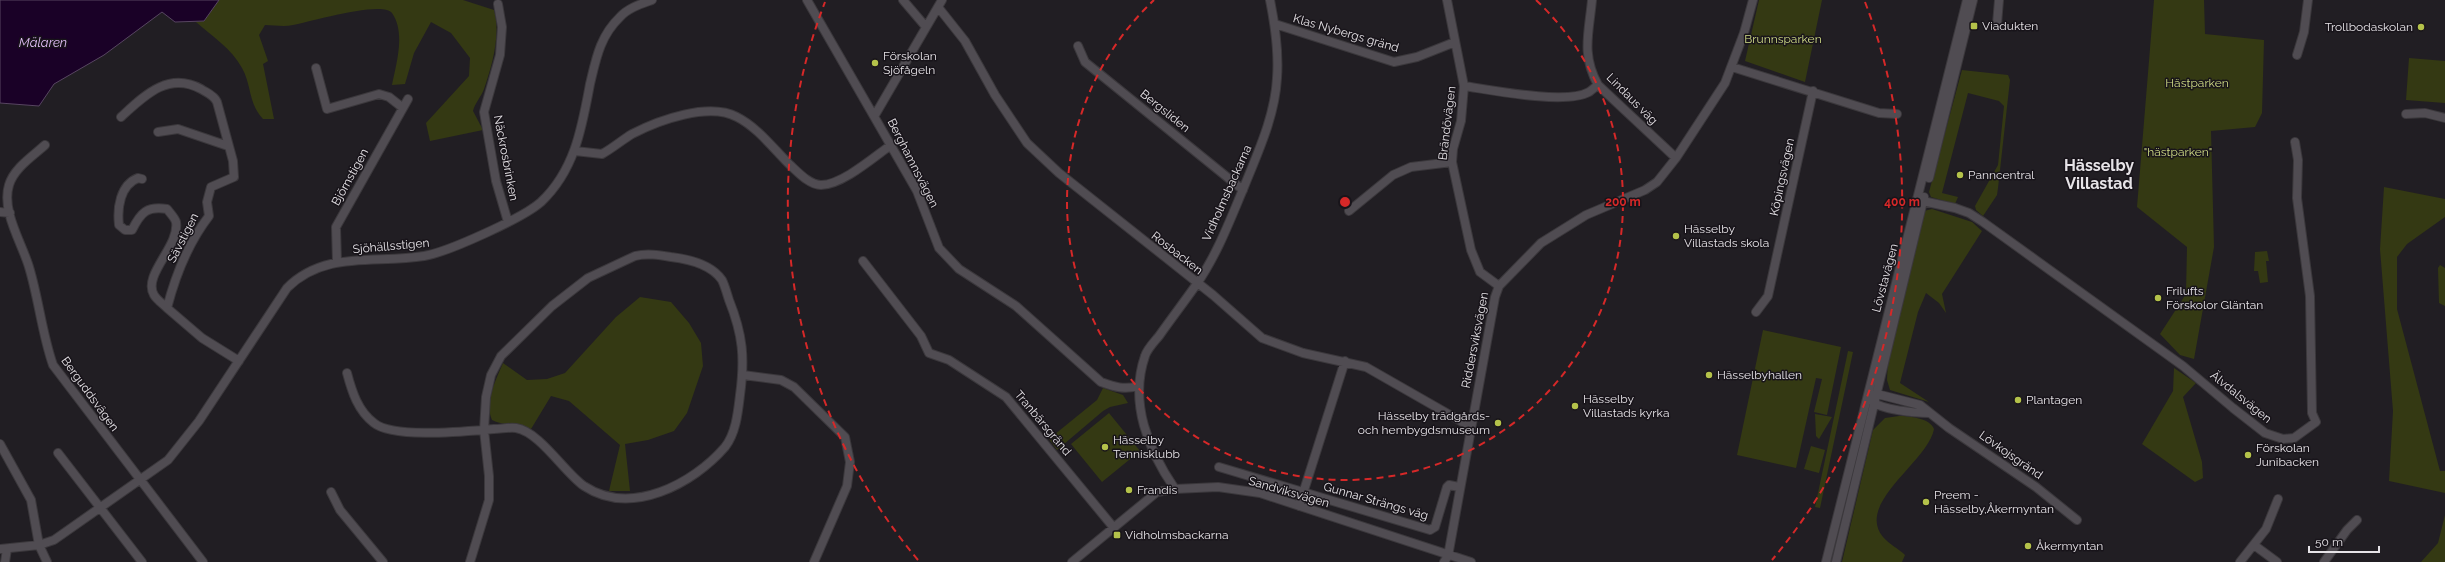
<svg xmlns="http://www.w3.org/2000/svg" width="2445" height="562" viewBox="0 0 2445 562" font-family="Raleway,sans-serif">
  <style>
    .green { fill: #343913 }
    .water { fill: #1a0127; stroke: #574561 }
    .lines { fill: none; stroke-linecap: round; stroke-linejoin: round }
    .minor-casing { stroke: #3b383c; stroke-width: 10 }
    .minor { stroke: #504c52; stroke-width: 8 }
    .ring { fill: none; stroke: #d62828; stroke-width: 2; stroke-dasharray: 7 5 }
    .poi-dot { fill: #b4c24a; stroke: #18141a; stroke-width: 1.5 }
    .labels { text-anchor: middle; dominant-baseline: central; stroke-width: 3; stroke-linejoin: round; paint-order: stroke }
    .poi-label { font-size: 12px; fill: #e6e3e7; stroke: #18141a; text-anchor: start }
    .street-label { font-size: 12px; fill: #e6e3e7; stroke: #18141a }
    .park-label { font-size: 12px; fill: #d0dc86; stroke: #18141a }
    .water-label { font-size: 13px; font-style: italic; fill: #e0bcf6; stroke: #18141a }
    .district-label { font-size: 16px; font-weight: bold; fill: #e6e3e7; stroke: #18141a }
    .centre { fill: #d62828; stroke: #18141a; stroke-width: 2 }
    .ring-label { font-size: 12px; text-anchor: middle; font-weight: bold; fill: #d62828; stroke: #18141a; stroke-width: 3; stroke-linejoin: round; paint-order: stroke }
  </style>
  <rect width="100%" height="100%" fill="#211e23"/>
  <path class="green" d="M 219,0 L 463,0 L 494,10 C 501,34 492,66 484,89 C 481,97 475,103 473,111 L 483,130 L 430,141 L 426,123 L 469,76 L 470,58 L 451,33 L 431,22 L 414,53 L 405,84 L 392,85 C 396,64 406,33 392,13 C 383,0 309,22 293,25 C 284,27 274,25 265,25 L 259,35 L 268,61 L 263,64 L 274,119 L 263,119 C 248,103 252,86 242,68 C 232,49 212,36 196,22 L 204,21 Z
    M 1759,0 L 1822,0 L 1805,82 L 1745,61 Z
    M 2154,0 L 2204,0 L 2205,34 L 2264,40 L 2262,113 L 2255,127 L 2211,131 L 2214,247 L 2194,359 L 2180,355 L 2160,334 L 2186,294 L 2187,247 L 2137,207 Z
    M 2409,58 L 2445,61 L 2445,103 L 2406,100 Z
    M 1962,70 L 2008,75 L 2010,80 L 1998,188 L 1997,195 L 1983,216 L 1976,210 L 1975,206 L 1998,165 L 2004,106 L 1999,101 L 1968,93 L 1942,193 L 1958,197 L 1955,204 L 1931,197 L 1929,192 Z
    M 2384,187 L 2445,199 L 2445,217 L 2407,244 L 2397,257 L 2397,309 L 2440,471 L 2445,471 L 2445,493 L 2389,481 L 2393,411 L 2380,249 Z
    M 1932,209 L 1972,222 L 1982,231 L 1942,294 L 1946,313 L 1939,303 L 1926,293 L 1918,312 L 1900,383 L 1929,402 L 1890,390 L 1887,380 L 1888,360 L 1924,211 Z
    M 2267,251 L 2269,261 L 2266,261 L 2268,282 L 2260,283 L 2258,271 L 2254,271 L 2255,252 Z
    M 2440,265 L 2445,268 L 2445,306 L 2439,303 L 2438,268 Z
    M 640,297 L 671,302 L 689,323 L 701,343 L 703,366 L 687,413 L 674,431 L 648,440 L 625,444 L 630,491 L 609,491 L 620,445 L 569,401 L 551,396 L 531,429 C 518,425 502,425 492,420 C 484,402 496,380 503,363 L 527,380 L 547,379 L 565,373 L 616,317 Z
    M 1763,330 L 1841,347 L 1827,415 L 1814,412 L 1822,379 L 1816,378 L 1796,468 L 1737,455 Z
    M 1848,351 L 1853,352 L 1820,508 L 1815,507 Z
    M 2174,368 L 2196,383 L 2183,397 L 2202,462 L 2203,478 L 2195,482 L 2142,444 L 2173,391 Z
    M 1103,388 L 1123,395 L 1128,403 L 1110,407 L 1103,411 L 1057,450 L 1049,439 L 1097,400 Z
    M 1109,413 L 1140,451 L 1102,482 L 1071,444 Z
    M 1815,414 L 1832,417 L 1819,439 L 1816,436 Z
    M 1899,416 C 1909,416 1930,418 1934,429 C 1928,462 1855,503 1883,537 C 1889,544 1899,549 1905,555 L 1902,562 L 1842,562 L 1873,430 L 1885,418 Z
    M 1811,446 L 1825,450 L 1819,473 L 1804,469 Z
    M 2445,515 L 2445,562 L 2421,562 L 2438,543 Z"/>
  <path class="water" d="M 0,0 L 219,0 L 204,21 L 175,22 L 162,12 L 104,55 L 54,84 L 39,106 L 0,103 Z"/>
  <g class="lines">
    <defs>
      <path id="minor" d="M 807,0 L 917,191 L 939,248 L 959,269 L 1016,306 L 1101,382 C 1115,387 1124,390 1138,386
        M 903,0 L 926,27
        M 1447,0 L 1464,86 L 1461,121 L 1453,149 L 1452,162 L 1471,250 L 1480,272 L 1499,286
        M 1592,0 C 1589,33 1581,54 1598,85 L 1676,158
        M 498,4 L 502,27 L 500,55 L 484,112 L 496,181 L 508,222
        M 938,7 L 965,41 L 995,95 L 1027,143 L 1059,173 L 1213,295 L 1262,338 L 1303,353 L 1366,367 L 1471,427
        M 1275,24 L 1394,62 L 1417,57 L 1455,42
        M 1997,24 L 1999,0
        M 1078,46 L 1085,62 L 1243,190
        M 2297,55 L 2304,32 L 2308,0
        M 1732,67 L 1879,113 L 1897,114
        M 316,68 L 327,109 L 379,94 L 389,97 L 403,108
        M 1464,86 C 1491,90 1566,105 1589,92 C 1592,90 1595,87 1598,85
        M 2406,114 L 2425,113 L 2445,118
        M 875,115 L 942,0
        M 121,117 C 144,96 168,71 201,89 C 207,93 214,95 217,102 L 233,161 L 234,177 L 211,187 L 207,202 L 209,216 C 189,242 175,277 167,308 L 202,338 L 239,361
        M 158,132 L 178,129 L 228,146
        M 45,145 C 33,156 14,168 9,185 C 1,211 22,243 29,267 C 39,300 42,334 53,365 L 203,562
        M 575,151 L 602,154 C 613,148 622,140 632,134 C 659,120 709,102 737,117 C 757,127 773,148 789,164 C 797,171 809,185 821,185 C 842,185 874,157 891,145
        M 1929,178 L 1973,0
        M 142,179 L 138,178 C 120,185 117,208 119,225 L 125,230 L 132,230 C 141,212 147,206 167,209 C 170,213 175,218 176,222 C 180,246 142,275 154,295 C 157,300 163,304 167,308
        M 1918,200 L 1955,208 L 1969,213 L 1983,222 L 2183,366 L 2233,408 L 2265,433 L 2283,439 L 2294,438 L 2316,422 L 2312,413 L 2310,296 L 2297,198 L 2298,160 L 2295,142
        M 1349,211 L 1393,175 L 1411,167 L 1452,162
        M 0,212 L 10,213
        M 863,261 L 921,336 L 929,353 L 949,360 L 1006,397 L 1114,528
        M 337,262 L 336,227 L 408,99
        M 1756,312 L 1768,296 L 1813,91
        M 347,373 C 352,392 358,411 374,423 C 393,439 468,431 494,429 C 501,429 509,427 516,428 C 540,432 564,472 584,486 C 631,517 693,484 725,447 C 736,433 738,412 740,395 C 745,358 743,335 729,300 C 727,294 725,286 722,280 C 711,264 688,259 671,257 C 659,255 647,253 635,256 L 588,278 L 552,306 L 501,356 L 491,375 L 486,397 L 484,430 L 489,476 L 489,500 L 470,562
        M 743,375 L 781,380 L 794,387 L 845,437 L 850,462 L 847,486 L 814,562
        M 1871,395 L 1877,394 L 1920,405 L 1949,428 L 2036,487 L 2077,520
        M 1872,401 C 1881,410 1916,413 1929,413
        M 0,444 L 31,500 L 39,545 L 47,562
        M 58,453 L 142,562
        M 1219,467 L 1430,530 L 1435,527 L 1447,487 L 1449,485 L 1459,487
        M 1175,489 C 1148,450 1129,402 1145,356 C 1147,349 1154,342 1159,336 C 1171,319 1184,302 1196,285 C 1217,255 1230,220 1244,187 C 1258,152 1275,116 1277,78 C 1279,52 1275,25 1270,0
        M 331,492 L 340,510 L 383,562
        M 1299,506 L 1345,361
        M 2254,545 L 2277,562
        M 0,549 L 39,545 L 54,540 L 168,460 L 199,421 L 287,288 C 325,250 376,264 424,256 C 448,252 523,218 541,202 C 575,170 582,127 590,84 C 596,59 600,36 620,17 C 628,8 641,4 652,0
        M 5,562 L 7,549
        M 1072,562 L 1157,492 L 1175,489 L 1218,487 L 1260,493 L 1471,562
        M 1444,562 L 1448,556 L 1495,297 L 1499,286 L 1541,243 L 1586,215 L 1645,190 L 1657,182 L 1676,158 L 1725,83 L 1744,33 L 1753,0
        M 1826,562 L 1967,0
        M 1836,562 L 1924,197
        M 2240,562 L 2266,529 L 2278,499
        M 2324,562 L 2347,530 L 2357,520"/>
    </defs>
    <use href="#minor" class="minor-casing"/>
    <use href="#minor" class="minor"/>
  </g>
  <g class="ring">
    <path d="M1536 0A278 278 0 1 1 1154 0"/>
    <path d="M918 560A557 557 0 0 1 825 2M1865 2A557 557 0 0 1 1772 560"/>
  </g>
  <g class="poi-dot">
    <rect x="1970" y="22" width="8" height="8" rx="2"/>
    <circle cx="2421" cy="27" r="4"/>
    <circle cx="875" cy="63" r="4"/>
    <circle cx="1960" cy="175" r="4"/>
    <circle cx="1676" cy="236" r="4"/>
    <circle cx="2158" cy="298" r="4"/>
    <circle cx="1709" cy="375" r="4"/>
    <circle cx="2018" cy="400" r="4"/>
    <circle cx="1575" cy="406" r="4"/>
    <circle cx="1498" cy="423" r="4"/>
    <circle cx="1105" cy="447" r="4"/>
    <circle cx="2248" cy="455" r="4"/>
    <circle cx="1129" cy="490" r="4"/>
    <circle cx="1926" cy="502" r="4"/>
    <rect x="1113" y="531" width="8" height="8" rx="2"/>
    <circle cx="2028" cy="546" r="4"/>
  </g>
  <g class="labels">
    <g class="poi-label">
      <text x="1982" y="26">Viadukten</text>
      <text x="2413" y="27" text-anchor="end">Trollbodaskolan</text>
      <text x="883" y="56">Förskolan<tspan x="883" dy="14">Sjöfågeln</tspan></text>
      <text x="1968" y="175">Panncentral</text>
      <text x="1684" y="229">Hässelby<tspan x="1684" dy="14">Villastads skola</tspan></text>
      <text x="2166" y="291">Frilufts<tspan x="2166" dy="14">Förskolor Gläntan</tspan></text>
      <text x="1717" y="375">Hässelbyhallen</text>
      <text x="1583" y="399">Hässelby<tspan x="1583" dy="14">Villastads kyrka</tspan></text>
      <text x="2026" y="400">Plantagen</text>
      <text x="1490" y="416" text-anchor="end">Hässelby trädgårds-<tspan x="1490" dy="14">och hembygdsmuseum</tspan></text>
      <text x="1113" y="440">Hässelby<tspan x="1113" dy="14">Tennisklubb</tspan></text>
      <text x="2256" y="448">Förskolan<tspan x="2256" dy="14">Junibacken</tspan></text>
      <text x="1137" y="490">Frandis</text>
      <text x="1934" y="495">Preem -<tspan x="1934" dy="14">Hässelby,Åkermyntan</tspan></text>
      <text x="1125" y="535">Vidholmsbackarna</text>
      <text x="2036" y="546">Åkermyntan</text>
    </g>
    <g class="street-label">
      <text transform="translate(1346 33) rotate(16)">Klas Nybergs gränd</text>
      <text transform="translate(1632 99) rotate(45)">Lindaus väg</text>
      <text transform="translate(1165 111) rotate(39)">Bergsliden</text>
      <text transform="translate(1447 123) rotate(-83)">Brändövägen</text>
      <text transform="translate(506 158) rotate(79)">Näckrosbrinken</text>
      <text transform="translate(913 163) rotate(63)">Berghamnsvägen</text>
      <text transform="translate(350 177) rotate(-61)">Björnstigen</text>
      <text transform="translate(1782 177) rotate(-78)">Köpingsvägen</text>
      <text transform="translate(1227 193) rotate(-66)">Vidholmsbackarna</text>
      <text transform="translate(183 238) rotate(-63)">Sävstigen</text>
      <text transform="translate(391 246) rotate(-5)">Sjöhällsstigen</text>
      <text transform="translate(1177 253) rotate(38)">Rosbacken</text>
      <text transform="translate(1885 278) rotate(-75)">Lövstavägen</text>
      <text transform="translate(1475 340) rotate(-79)">Riddersviksvägen</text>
      <text transform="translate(90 394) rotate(54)">Berguddsvägen</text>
      <text transform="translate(2241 397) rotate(39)">Älvdalsvägen</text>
      <text transform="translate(1043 423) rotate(50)">Tranbärsgränd</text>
      <text transform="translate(2011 455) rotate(35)">Lövkojsgränd</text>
      <text transform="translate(1289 492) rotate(16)">Sandviksvägen</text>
      <text transform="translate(1376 501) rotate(16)">Gunnar Strängs väg</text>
    </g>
    <g class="park-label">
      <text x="1783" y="39">Brunnsparken</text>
      <text x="2197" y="83">Hästparken</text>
      <text x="2178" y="152">"hästparken"</text>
    </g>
    <g class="water-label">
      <text x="43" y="42">Mälaren</text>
    </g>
    <g class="district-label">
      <text x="2099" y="165">Hässelby<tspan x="2099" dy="18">Villastad</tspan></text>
    </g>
  </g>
  <circle cx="1345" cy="202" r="6" class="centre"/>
  <g class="ring-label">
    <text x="1623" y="206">200 m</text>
    <text x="1902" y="206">400 m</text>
  </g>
  <path d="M2309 546v6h70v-6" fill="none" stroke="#e6e3e7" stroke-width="2"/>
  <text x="2315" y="546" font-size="12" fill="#e6e3e7" stroke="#18141a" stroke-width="3" paint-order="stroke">50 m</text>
</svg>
